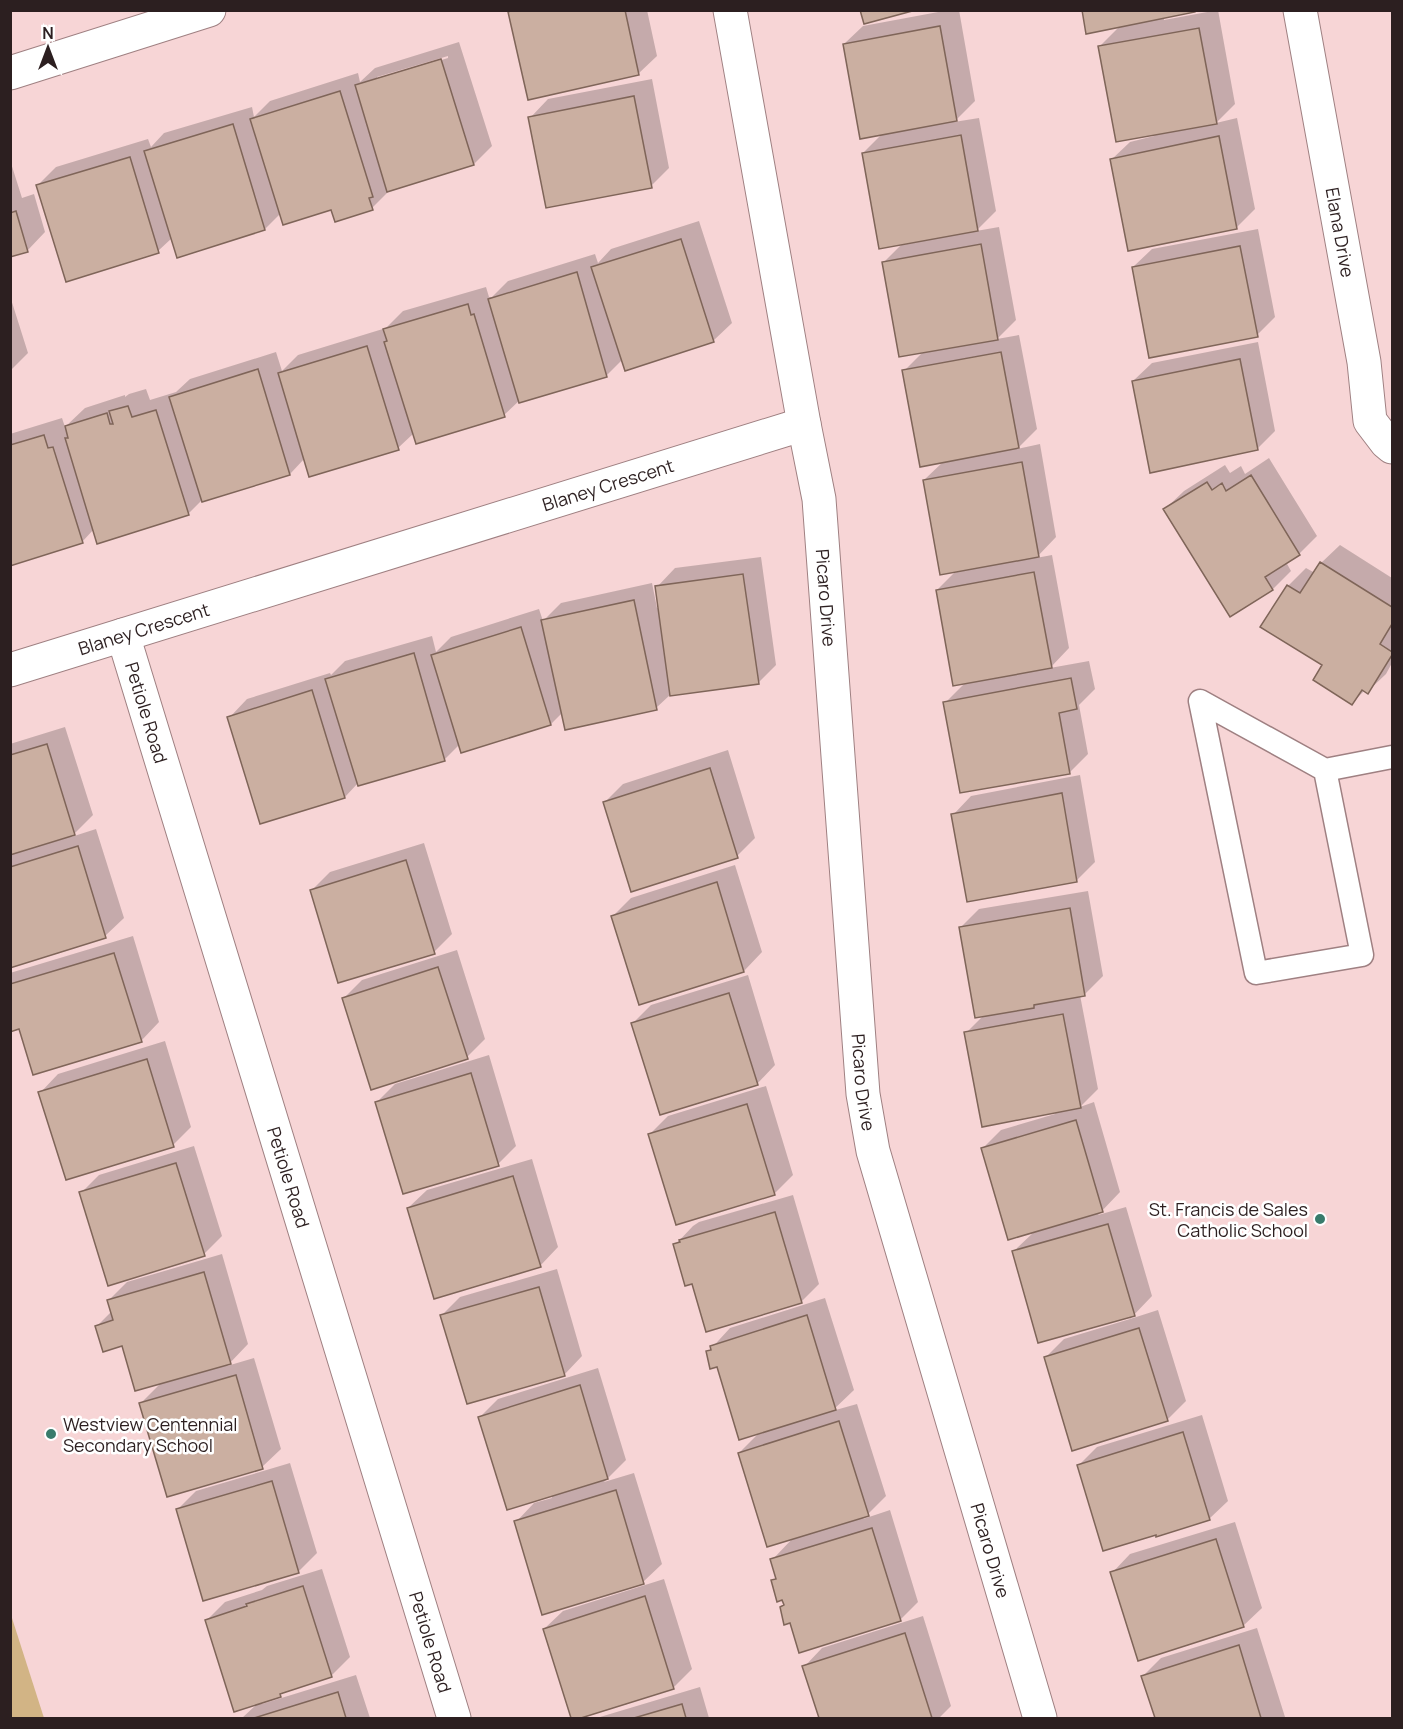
<svg xmlns="http://www.w3.org/2000/svg" width="1403" height="1729" viewBox="0 0 1403 1729" font-family="Manrope,sans-serif">
  <style>
    .green { fill: #d2b485 }
    .shadow { fill: #0003; fill-rule: evenodd }
    .building { fill: #cbafa1; stroke: #7f6559; stroke-width: 1.5 }
    .lines { fill: none; stroke-linecap: round; stroke-linejoin: round }
    .service-casing { stroke: #9f8082; stroke-width: 25 }
    .minor-casing { stroke: #9f8082; stroke-width: 35 }
    .tertiary-casing { stroke: #9f8082; stroke-width: 35 }
    .service { stroke: #fff; stroke-width: 22 }
    .minor { stroke: #fff; stroke-width: 33 }
    .tertiary { stroke: #fff; stroke-width: 33 }
    .poi-dot { fill: #397b6b; stroke: #fff; stroke-width: 2 }
    .labels { text-anchor: middle; dominant-baseline: central; stroke-width: 5; stroke-linejoin: round; paint-order: stroke }
    .street-label { font-size: 18px; fill: #2c1f20; stroke: #fff }
    .poi-label { font-size: 18px; fill: #2c1f20; stroke: #fff; text-anchor: end }
  </style>
  <rect width="100%" height="100%" fill="#f7d5d6"/>
  <path class="green" d="M 11,1615 L 44,1718 L 11,1718 Z"/>
  <path class="shadow" d="M 511,10 L 647,10 L 657,56 L 638,74 L 510,12 Z
    M 949,10 L 959,10 L 975,101 L 954,122 L 979,118 L 996,211 L 976,231 L 999,227 L 1016,320 L 997,339 L 1019,335 L 1037,429 L 1017,449 L 1040,444 L 1056,537 L 1036,558 L 1052,555 L 1069,648 L 1050,668 L 1089,661 L 1095,689 L 1079,705 L 1088,754 L 1070,772 L 945,703 L 966,682 L 937,590 L 957,570 L 924,480 L 944,461 L 904,371 L 924,351 L 884,262 L 903,243 L 863,153 L 883,133 L 844,44 L 863,26 Z
    M 1218,10 L 1235,104 L 1216,123 L 1237,118 L 1255,209 L 1237,227 L 1129,249 L 1111,160 L 1130,142 L 1154,136 L 1100,46 L 1121,25 L 1164,17 L 1164,20 Z
    M 459,42 L 492,146 L 474,164 L 390,190 L 372,208 L 332,209 L 281,213 L 265,229 L 178,256 L 172,238 L 158,251 L 38,185 L 56,167 L 148,139 L 151,147 L 164,133 L 252,107 L 254,117 L 270,101 L 358,73 L 360,82 L 375,68 ZM 448,56 L 448,58 L 377,80 L 377,77 Z
    M 652,79 L 669,168 L 651,186 L 530,118 L 548,99 Z
    M 10,160 L 22,198 L 34,194 L 45,232 L 27,251 L 10,256 Z
    M 699,221 L 732,323 L 713,341 L 622,360 L 606,376 L 520,400 L 504,415 L 414,433 L 398,448 L 305,458 L 290,474 L 201,501 L 188,514 L 94,529 L 82,542 L 10,565 L 10,434 L 62,418 L 65,427 L 85,408 L 125,395 L 125,397 L 129,394 L 146,389 L 150,400 L 176,392 L 190,379 L 276,352 L 282,371 L 298,355 L 386,328 L 403,311 L 486,287 L 489,297 L 492,297 L 508,281 L 595,254 L 598,263 L 611,249 Z
    M 1258,229 L 1275,317 L 1257,335 L 1133,267 L 1152,249 Z
    M 10,296 L 28,353 L 10,371 Z
    M 1258,342 L 1275,431 L 1257,449 L 1133,381 L 1152,363 Z
    M 1269,458 L 1317,536 L 1299,554 L 1286,562 L 1291,571 L 1273,589 L 1231,615 L 1165,509 L 1184,491 L 1225,465 L 1230,473 L 1241,466 L 1245,474 Z
    M 1340,545 L 1392,578 L 1392,663 L 1386,674 L 1367,692 L 1365,690 L 1352,703 L 1324,665 L 1288,586 L 1306,568 L 1315,573 L 1321,563 Z
    M 761,557 L 776,665 L 758,683 L 670,695 L 656,708 L 563,712 L 551,724 L 460,744 L 444,760 L 358,783 L 345,797 L 261,822 L 229,718 L 247,699 L 330,673 L 331,675 L 345,661 L 432,636 L 436,652 L 451,637 L 539,609 L 543,621 L 561,603 L 652,583 L 657,608 L 660,608 L 657,587 L 675,568 Z
    M 65,727 L 93,815 L 71,837 L 96,829 L 124,918 L 105,936 L 11,966 L 10,744 Z
    M 728,750 L 755,838 L 737,856 L 605,802 L 623,784 Z
    M 1080,775 L 1095,862 L 1076,881 L 953,815 L 971,796 Z
    M 424,843 L 452,934 L 434,952 L 312,890 L 330,872 Z
    M 735,865 L 762,952 L 744,971 L 613,916 L 631,898 Z
    M 1088,891 L 1103,976 L 1084,995 L 1080,995 L 1098,1089 L 1080,1107 L 1094,1102 L 1120,1192 L 1098,1215 L 1126,1207 L 1152,1296 L 1130,1319 L 1158,1310 L 1186,1401 L 1167,1420 L 1045,1358 L 1064,1339 L 1130,1319 L 1129,1316 L 1014,1251 L 1035,1231 L 982,1149 L 1001,1130 L 1055,1114 L 1054,1112 L 966,1033 L 984,1015 L 961,927 L 979,909 Z
    M 133,936 L 159,1022 L 141,1041 L 20,1027 L 10,1030 L 10,973 Z
    M 457,950 L 485,1039 L 467,1057 L 344,998 L 362,980 Z
    M 748,975 L 775,1065 L 757,1084 L 633,1023 L 651,1005 Z
    M 165,1041 L 191,1127 L 173,1145 L 40,1093 L 58,1074 Z
    M 489,1055 L 516,1146 L 498,1164 L 376,1103 L 395,1084 Z
    M 766,1086 L 793,1175 L 774,1194 L 650,1134 L 668,1116 Z
    M 194,1146 L 222,1236 L 204,1254 L 81,1193 L 99,1175 Z
    M 532,1159 L 558,1247 L 540,1266 L 408,1208 L 427,1190 Z
    M 793,1195 L 819,1284 L 801,1302 L 693,1282 L 675,1245 L 693,1226 L 699,1222 Z
    M 222,1254 L 248,1344 L 227,1366 L 254,1358 L 281,1449 L 262,1467 L 141,1403 L 162,1382 L 123,1345 L 97,1326 L 112,1311 L 109,1300 L 127,1282 Z
    M 557,1269 L 582,1356 L 564,1375 L 442,1315 L 460,1297 Z
    M 825,1298 L 854,1390 L 832,1411 L 857,1404 L 886,1496 L 863,1519 L 890,1510 L 918,1602 L 900,1620 L 785,1604 L 773,1581 L 777,1577 L 772,1560 L 794,1537 L 739,1453 L 761,1431 L 708,1352 L 730,1328 Z
    M 598,1368 L 626,1460 L 604,1482 L 634,1473 L 662,1564 L 643,1582 L 516,1522 L 534,1503 L 552,1498 L 551,1495 L 480,1417 L 498,1399 Z
    M 1202,1415 L 1228,1501 L 1209,1519 L 1078,1466 L 1097,1447 Z
    M 290,1463 L 317,1553 L 298,1572 L 178,1509 L 196,1491 Z
    M 1235,1522 L 1262,1608 L 1243,1626 L 1112,1573 L 1130,1554 Z
    M 322,1569 L 350,1657 L 331,1676 L 285,1691 L 280,1695 L 261,1701 L 262,1704 L 356,1675 L 370,1718 L 242,1718 L 258,1703 L 207,1620 L 225,1602 L 262,1590 L 267,1586 Z
    M 664,1579 L 692,1669 L 673,1688 L 573,1718 L 544,1629 L 563,1611 Z
    M 923,1616 L 951,1706 L 939,1718 L 821,1718 L 804,1667 L 822,1648 Z
    M 1257,1628 L 1285,1717 L 1283,1718 L 1156,1718 L 1143,1676 L 1161,1658 Z
    M 700,1687 L 709,1718 L 599,1718 L 600,1717 Z"/>
  <path class="building" d="M 513,10 L 625,10 L 639,75 L 528,100 L 508,12 Z
    M 860,10 L 916,10 L 864,24 Z
    M 1082,10 L 1195,10 L 1195,12 L 1086,34 Z
    M 940,26 L 957,121 L 860,139 L 843,44 Z
    M 1199,28 L 1217,124 L 1116,142 L 1098,46 Z
    M 441,59 L 474,165 L 387,192 L 355,85 Z
    M 340,91 L 373,197 L 369,198 L 373,210 L 335,222 L 331,210 L 283,225 L 250,119 Z
    M 634,96 L 652,188 L 546,208 L 528,117 Z
    M 233,124 L 265,230 L 177,258 L 144,151 Z
    M 961,135 L 978,231 L 879,249 L 862,153 Z
    M 1219,136 L 1237,229 L 1128,251 L 1110,159 Z
    M 130,157 L 159,253 L 66,282 L 36,185 Z
    M 16,211 L 28,252 L 10,257 L 10,213 Z
    M 681,239 L 714,342 L 625,371 L 591,267 Z
    M 981,244 L 998,340 L 899,357 L 882,262 Z
    M 1240,246 L 1258,337 L 1149,358 L 1132,267 Z
    M 577,272 L 607,377 L 519,403 L 488,299 Z
    M 468,304 L 471,315 L 474,314 L 505,417 L 416,444 L 384,342 L 387,341 L 383,329 Z
    M 367,346 L 399,450 L 309,477 L 278,373 Z
    M 1001,352 L 1019,448 L 920,467 L 902,370 Z
    M 1240,359 L 1258,450 L 1150,473 L 1132,381 Z
    M 258,369 L 290,475 L 202,502 L 169,397 Z
    M 128,406 L 132,417 L 156,410 L 189,515 L 97,544 L 65,438 L 68,438 L 65,426 L 107,413 L 110,424 L 113,424 L 109,411 Z
    M 44,435 L 48,448 L 53,447 L 83,543 L 10,566 L 10,445 Z
    M 1022,462 L 1039,557 L 940,575 L 923,480 Z
    M 1251,475 L 1300,555 L 1265,577 L 1273,590 L 1230,617 L 1163,509 L 1207,482 L 1212,490 L 1222,483 L 1226,491 Z
    M 1320,562 L 1392,607 L 1392,624 L 1380,644 L 1392,652 L 1392,655 L 1368,694 L 1362,690 L 1352,705 L 1313,680 L 1322,665 L 1260,627 L 1287,585 L 1300,593 Z
    M 1034,572 L 1052,668 L 953,686 L 936,590 Z
    M 743,574 L 759,684 L 670,696 L 655,586 Z
    M 634,600 L 657,710 L 565,730 L 541,620 Z
    M 521,627 L 551,725 L 461,753 L 431,655 Z
    M 414,653 L 445,761 L 358,786 L 325,679 Z
    M 1071,678 L 1077,709 L 1059,713 L 1070,774 L 960,793 L 943,702 Z
    M 312,690 L 345,798 L 260,824 L 227,717 Z
    M 47,744 L 75,835 L 10,855 L 10,755 Z
    M 710,768 L 738,858 L 631,892 L 603,802 Z
    M 1062,793 L 1077,882 L 967,902 L 951,814 Z
    M 78,846 L 106,938 L 10,968 L 10,867 Z
    M 406,860 L 435,954 L 338,983 L 310,890 Z
    M 717,882 L 744,972 L 639,1005 L 611,916 Z
    M 1070,908 L 1085,996 L 1034,1005 L 1034,1008 L 975,1018 L 959,927 Z
    M 114,953 L 142,1042 L 33,1075 L 19,1029 L 10,1032 L 10,984 Z
    M 438,967 L 468,1059 L 371,1090 L 342,998 Z
    M 729,993 L 758,1085 L 660,1115 L 631,1023 Z
    M 1063,1014 L 1081,1108 L 982,1127 L 964,1032 Z
    M 147,1059 L 174,1147 L 66,1180 L 38,1092 Z
    M 471,1073 L 499,1166 L 403,1194 L 375,1102 Z
    M 747,1104 L 775,1195 L 676,1225 L 648,1134 Z
    M 1076,1120 L 1103,1212 L 1008,1240 L 981,1148 Z
    M 176,1163 L 205,1256 L 108,1286 L 79,1192 Z
    M 513,1176 L 541,1267 L 434,1299 L 407,1208 Z
    M 775,1212 L 802,1303 L 706,1332 L 692,1284 L 685,1286 L 673,1244 L 680,1242 L 679,1240 Z
    M 1108,1224 L 1135,1316 L 1038,1343 L 1012,1251 Z
    M 204,1272 L 231,1364 L 135,1391 L 122,1346 L 103,1352 L 95,1326 L 113,1320 L 107,1300 Z
    M 539,1287 L 565,1376 L 467,1404 L 440,1315 Z
    M 807,1315 L 836,1410 L 739,1440 L 717,1367 L 710,1369 L 706,1351 L 711,1350 L 710,1346 Z
    M 1139,1328 L 1168,1421 L 1072,1451 L 1044,1357 Z
    M 236,1375 L 263,1469 L 167,1497 L 139,1403 Z
    M 580,1385 L 608,1479 L 507,1510 L 478,1417 Z
    M 839,1421 L 869,1516 L 767,1547 L 738,1453 Z
    M 1183,1432 L 1210,1520 L 1156,1537 L 1156,1535 L 1103,1551 L 1077,1465 Z
    M 272,1481 L 299,1573 L 203,1601 L 176,1509 Z
    M 616,1490 L 644,1584 L 542,1615 L 514,1521 Z
    M 872,1528 L 901,1621 L 799,1653 L 790,1623 L 784,1625 L 780,1607 L 784,1605 L 782,1600 L 777,1602 L 771,1580 L 776,1579 L 770,1559 Z
    M 1216,1539 L 1244,1627 L 1138,1661 L 1110,1572 Z
    M 303,1586 L 332,1677 L 280,1694 L 281,1697 L 234,1712 L 205,1620 L 247,1606 L 246,1604 Z
    M 645,1596 L 674,1689 L 581,1718 L 571,1718 L 543,1629 Z
    M 905,1633 L 932,1718 L 819,1718 L 802,1666 Z
    M 1239,1645 L 1261,1718 L 1155,1718 L 1141,1676 Z
    M 338,1692 L 346,1718 L 254,1718 Z
    M 682,1704 L 686,1718 L 634,1718 Z"/>
  <g class="lines">
    <defs>
      <path id="service" d="M 1325,770 L 1362,955 L 1256,973 L 1200,701 L 1325,770 L 1392,757"/>
      <g id="minor">
        <path id="s1" d="M 730,10 L 804,424 L 819,499 L 863,1094 L 873,1151 L 1040,1718"/>
        <path d="M 10,73 L 209,10"/>
        <path id="s2" d="M 123,635 L 454,1718"/>
        <path id="s3" d="M 10,670 L 804,424"/>
      </g>
      <g id="tertiary">
        <path id="s4" d="M 1300,10 L 1364,362 L 1370,421 L 1386,442 L 1392,447"/>
      </g>
    </defs>
    <use href="#service" class="service-casing"/>
    <use href="#minor" class="minor-casing"/>
    <use href="#tertiary" class="tertiary-casing"/>
    <use href="#service" class="service"/>
    <use href="#minor" class="minor"/>
    <use href="#tertiary" class="tertiary"/>
  </g>
  <g class="poi-dot">
    <circle cx="1320" cy="1219" r="6"/>
    <circle cx="51" cy="1434" r="6"/>
  </g>
  <g class="labels">
    <g class="street-label">
      <text stroke="none"><textPath href="#s4" startOffset="226">Elana Drive</textPath></text>
      <text stroke="none"><textPath href="#s3" startOffset="626">Blaney Crescent</textPath></text>
      <text stroke="none"><textPath href="#s1" startOffset="596">Picaro Drive</textPath></text>
      <text stroke="none"><textPath href="#s3" startOffset="140">Blaney Crescent</textPath></text>
      <text stroke="none"><textPath href="#s2" startOffset="81">Petiole Road</textPath></text>
      <text stroke="none"><textPath href="#s1" startOffset="1082">Picaro Drive</textPath></text>
      <text stroke="none"><textPath href="#s2" startOffset="567">Petiole Road</textPath></text>
      <text stroke="none"><textPath href="#s1" startOffset="1568">Picaro Drive</textPath></text>
      <text stroke="none"><textPath href="#s2" startOffset="1053">Petiole Road</textPath></text>
    </g>
    <g class="poi-label">
      <text x="1308" y="1209">St. Francis de Sales<tspan x="1308" dy="21">Catholic School</tspan></text>
      <text x="63" y="1424" text-anchor="start">Westview Centennial<tspan x="63" dy="21">Secondary School</tspan></text>
    </g>
  </g>
  <rect width="1403" height="1729" fill="none" stroke="#2c1f20" stroke-width="24"/>
  <g transform="translate(48 48)" stroke="#ffffff" stroke-width="4.5" paint-order="stroke">
  <path d="M0-4.5L10 22L0 15L-10 22Z" fill="#2c1f20"/>
  <text y="-9" font-size="16" font-weight="bold" text-anchor="middle" fill="#2c1f20">N</text>
  </g>
</svg>
